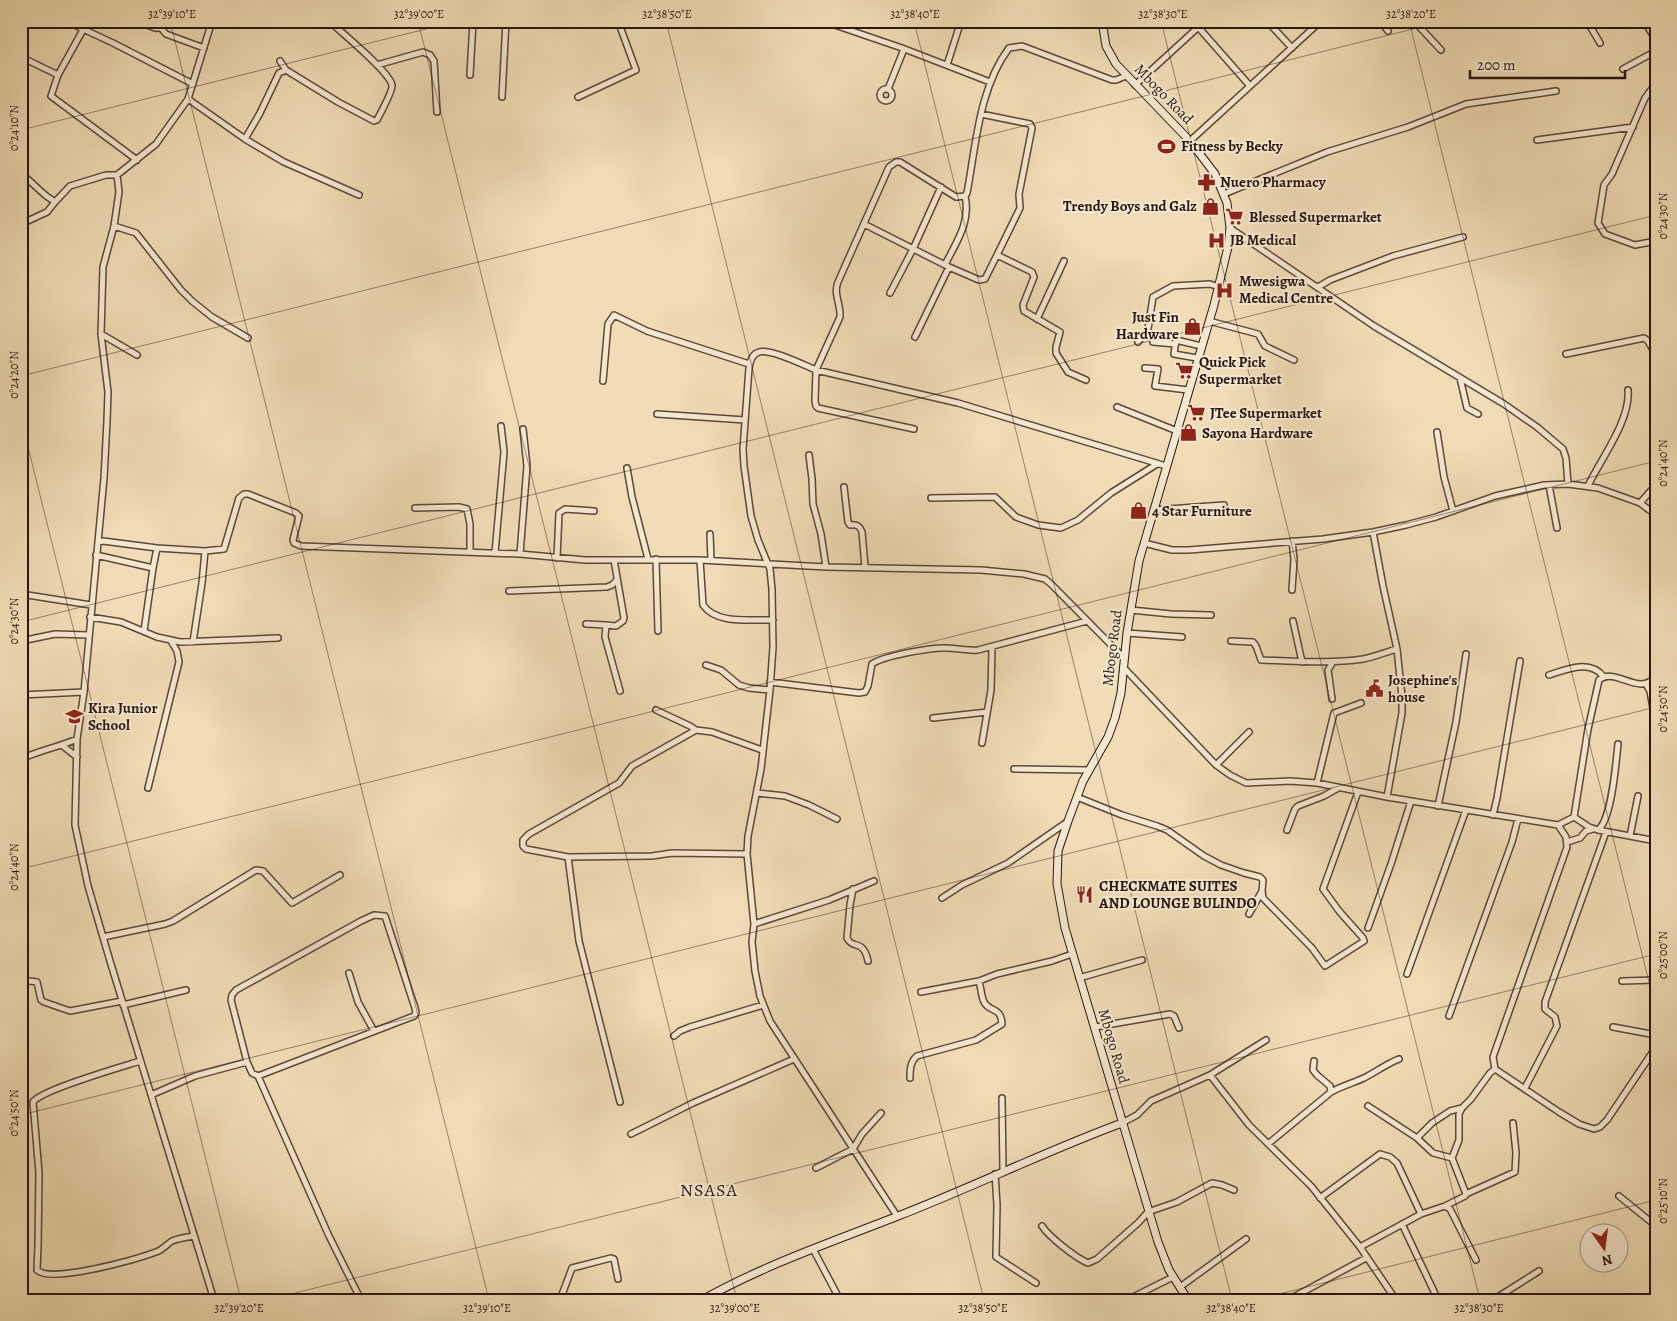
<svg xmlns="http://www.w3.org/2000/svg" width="1677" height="1321" viewBox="0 0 1677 1321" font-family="Alegreya,serif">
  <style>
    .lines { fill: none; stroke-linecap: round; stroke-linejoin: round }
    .street-casing { stroke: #5c4839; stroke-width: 8 }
    .secondary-casing { stroke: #2a160f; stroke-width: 9 }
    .street { stroke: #f5e8d0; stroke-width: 5 }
    .secondary { stroke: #f5e8d0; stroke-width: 7 }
    .ticks { fill: none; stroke: #2a160f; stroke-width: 1; stroke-opacity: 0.45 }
    .labels { text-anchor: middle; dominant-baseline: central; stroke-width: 4; stroke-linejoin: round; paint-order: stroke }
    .street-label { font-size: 15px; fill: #2a160f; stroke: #f5e8d0 }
    .poi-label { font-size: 15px; font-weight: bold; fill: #2a160f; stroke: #f5e8d0; text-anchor: start }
    .quarter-label { font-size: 18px; letter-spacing: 1px; fill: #2a160f; stroke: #f5e8d0 }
    .neatline { fill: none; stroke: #2a160f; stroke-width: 2 }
    .ticks-label { font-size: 12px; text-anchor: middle; fill: #2a160f }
  </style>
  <rect width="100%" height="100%" fill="#f0dcb6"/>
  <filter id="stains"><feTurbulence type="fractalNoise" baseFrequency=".004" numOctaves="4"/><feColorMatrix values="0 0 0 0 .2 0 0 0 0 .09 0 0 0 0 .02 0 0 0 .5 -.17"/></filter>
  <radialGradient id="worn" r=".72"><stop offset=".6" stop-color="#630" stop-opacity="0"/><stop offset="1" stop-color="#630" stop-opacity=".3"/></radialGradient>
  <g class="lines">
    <defs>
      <path id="street" d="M 66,21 L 113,43 L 193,84
        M 136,21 L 155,28
        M 161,21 L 160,25 L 155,28 L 161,28 L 166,34 L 204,48
        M 823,21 L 902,48 L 990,82
        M 1267,21 L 1292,48
        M 1380,21 L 1388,31
        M 1414,21 L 1441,50
        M 1587,21 L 1600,43
        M 1644,21 L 1656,40
        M 84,28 L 58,75 L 51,96 L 137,160
        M 1199,28 L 1250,86
        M 21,57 L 58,75
        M 280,61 L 286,70
        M 377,65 L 423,52 L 430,55 L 434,61 L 437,112
        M 947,65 L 961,21
        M 1623,69 L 1656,51
        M 470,75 L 473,21
        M 1656,83 L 1645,98 L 1612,174 L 1604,185 L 1598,223 L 1605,234 L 1635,245 L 1656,241
        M 1135,85 L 1205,21
        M 888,89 L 904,49
        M880 95a6 6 0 1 1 12 0a6 6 0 1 1-12 0Z
        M 502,97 L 506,21
        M 578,97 L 636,70 L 618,21
        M 188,99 L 245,139 L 284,162 L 359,195
        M 981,114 L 1030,124 L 1032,128 L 1019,194 L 1020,208 L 997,255
        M 245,139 L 260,113 L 279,73 L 286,70 L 338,102 L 374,121 L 377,120 C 380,114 393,91 392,85 C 389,71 342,33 329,21
        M 1537,140 L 1633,127
        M 1190,141 L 1321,21
        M 21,173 L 45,195 L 55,202 L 70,186 L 106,175 L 117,175 L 156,144 L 188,99 L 212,21
        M 117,175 L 119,192 L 114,226 L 103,267 L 101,334 L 108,392 L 107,421 L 104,478 L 84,692 L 77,739 L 75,825 L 88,886 L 110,961 L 214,1300
        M 1224,194 L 1327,152 L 1408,127 L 1466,104 L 1556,91
        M 21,224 L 47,212 L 55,202
        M 864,224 L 949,267 L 979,280 L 985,279 L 997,255 L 1032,272 L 1034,277 L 1023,305 L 1024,311 L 1060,332 L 1056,347 L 1056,353 L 1068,372 L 1086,380
        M 114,226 L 136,233 L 181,290 L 192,301 L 212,317 L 248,338
        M 1230,228 L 1374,326 L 1504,404 L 1537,427 L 1563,449 L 1566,458 L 1568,484
        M 945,265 C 956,242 971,223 965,196
        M 1318,287 L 1330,280 L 1393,256 L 1463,237
        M 890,293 L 913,249 L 941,187
        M 1037,319 L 1064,261
        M 1209,321 L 1258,334 L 1265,346 L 1294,360
        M 101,334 L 137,355
        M 915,337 L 949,267
        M 1138,342 L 1148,329 L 1153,297 L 1173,286 L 1210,284 L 1219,287
        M 1153,342 L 1175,344
        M 21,344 L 21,349
        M 1566,354 L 1644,338 L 1648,341 L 1656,355
        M 1197,358 L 1174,354 L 1176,340 L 1201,346
        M 1145,368 L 1158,369 L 1155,386 L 1188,390
        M 1460,378 L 1467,408 L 1478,414
        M 603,381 L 608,324 L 614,315 L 647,331 L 749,364
        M 1117,407 L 1177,431
        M 657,414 L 745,420
        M 914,429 L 818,408 L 816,406 L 815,401 L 816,370 L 958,403 L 1166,466
        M 1437,432 L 1444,477 L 1453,511
        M 809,455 L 812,479 L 813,504 L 821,534 L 826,567
        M 627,468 L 632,497 L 648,559
        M 1549,485 L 1557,528
        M 1588,486 C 1600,460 1631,420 1628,390
        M 844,487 L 848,522 L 850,525 C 857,524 860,526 862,532 L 865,567
        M 931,498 L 995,497 L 1016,517 L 1038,525 L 1061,528 L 1078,520 L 1111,493 L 1157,464
        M 1640,503 L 1656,485
        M 415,508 L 459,507 L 467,509 L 470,524 L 470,552
        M 1154,510 L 1224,505
        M 1373,532 L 1383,586 L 1397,649 L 1402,697 L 1402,713 L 1387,797
        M 710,534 L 711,560
        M 1292,541 L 1294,559 L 1292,590
        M 98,542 L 103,541 L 157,548 L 205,551
        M 1144,543 L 1172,550 L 1189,550 L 1323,539 L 1373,532 L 1406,525 L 1436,517 L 1495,496 L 1544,485 L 1568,484 L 1598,488 L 1640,503 L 1656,515
        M 495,553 L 504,452 L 501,426
        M 520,554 L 527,466 L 523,429
        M 96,555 L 153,568 L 144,631
        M 557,558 L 559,513 L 565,509 L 594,511
        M 656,559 L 658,631
        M 614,560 L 624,618 L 623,621 L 616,626 L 606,625 L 605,637 L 620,691
        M 700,560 L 703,605 C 717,625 751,619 773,620
        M 153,568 L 157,548
        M 509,591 L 607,587 L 612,585 L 617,580
        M 21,594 L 91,605
        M 1131,610 L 1171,614 L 1211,615
        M 90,617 L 121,622 L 157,637 L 180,642 L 278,638
        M 1293,621 L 1302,662
        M 586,624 L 606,625
        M 1127,633 L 1182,637
        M 26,640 L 55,634 L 88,635
        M 1231,641 L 1253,642 L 1256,646 L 1261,660 C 1295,661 1329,664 1363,659 C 1374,657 1386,652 1397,649
        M 193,642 L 202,583 L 205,551 L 224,549 L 239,498 L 244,494 L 248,494 L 296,513 L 299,516 L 293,540 L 294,543 L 301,546 L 520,554 L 585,560 L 700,560 L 826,567 L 981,570 L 1024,574 L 1045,579 L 1051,584 L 1124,658
        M 706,665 L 721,670 L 739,685 L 749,688 L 770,690
        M 1124,668 L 1216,765 L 1230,775 L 1246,783 L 1290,781 L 1317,783 L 1387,797 L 1558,825 L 1574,817 L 1589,827 L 1598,830 L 1656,841
        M 1549,675 C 1568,669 1590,659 1604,677
        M 770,682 L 859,693 L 865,692 L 868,686 L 872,664 C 883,656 932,647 946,648 C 957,648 967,651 978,650 L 1087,621
        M 1646,684 L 1650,691 L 1655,720
        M 21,695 L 84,692
        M 1332,699 L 1328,670 L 1333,662
        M 656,710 L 690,726 L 696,730 L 712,732 L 762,750
        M 933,718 L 987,712
        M 696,730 L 632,766 L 619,783 L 529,834 L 523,840 L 523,846 L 526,849 L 568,857 L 652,856 L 672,853 L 747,854
        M 982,743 L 991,690 L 992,647
        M 63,746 L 77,757
        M 21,759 C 40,750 59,747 77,739
        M 1216,765 L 1249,732
        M 1014,769 L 1089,770
        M 1317,783 L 1334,713 L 1361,703
        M 148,788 L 179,662 L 177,651 L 171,641
        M 757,793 L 785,796 L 809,805 L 837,819
        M 1077,797 L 1122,815 L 1157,826 L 1167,830 L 1204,856 L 1221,865 L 1244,873 L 1260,877 L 1263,880 L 1262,891 L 1263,898 L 1312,948 L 1325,966 L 1364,941 L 1363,938 L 1339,911 L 1323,889 L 1358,792
        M 1438,806 L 1456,722 L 1466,654
        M 1493,815 L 1497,798 L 1520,661
        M 1574,817 L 1588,729 L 1599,680 C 1616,666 1639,698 1656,676
        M 1558,825 L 1566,837 L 1567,847 L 1493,1057 L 1495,1069 L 1559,1112 L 1579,1124 L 1594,1129 L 1600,1127 L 1607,1120 L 1656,1047
        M 1287,830 L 1295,809 L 1298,806 L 1324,796 L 1338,788
        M 1598,830 C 1612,819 1616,762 1618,744
        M 1630,836 L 1638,796
        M 1567,842 L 1580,838 L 1586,831 L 1593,829
        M 568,857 L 579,941 L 620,1102
        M 853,889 L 850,905 L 847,938 C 852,948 858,942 863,949 C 866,952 867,957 868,961
        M 942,898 L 962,885 L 1008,863 L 1067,822
        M 1249,914 L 1262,891
        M 754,924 L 829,900 L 874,881
        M 1368,928 L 1391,864 L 1411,801
        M 103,937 L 165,924 L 173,921 L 256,870 L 263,871 L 292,903 L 340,875
        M 349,973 L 358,1002 L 374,1031
        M 1407,974 L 1466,810
        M 1079,978 L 1142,960
        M 21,980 L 37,982 L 41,1000 L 44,1002 L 70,1011 L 122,1001
        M 1622,981 L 1656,980
        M 921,992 L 979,981 L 997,974 L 1052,961 L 1072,954
        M 123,1005 L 186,990
        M 1449,1016 L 1512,842 L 1518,819
        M 1095,1027 L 1170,1014 L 1174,1016 L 1179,1028
        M 1613,1027 L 1656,1035
        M 674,1036 L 680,1031 L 690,1027 L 763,1005
        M 140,1061 C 121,1067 41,1090 33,1102 L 39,1173 L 38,1246 L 37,1270 C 50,1284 137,1259 156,1252 C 162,1250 166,1245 172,1241 C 179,1238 187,1237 194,1236
        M 1210,1075 L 1249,1125 L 1311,1186 L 1360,1247 L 1396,1300
        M 258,1076 L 414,1016 L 416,1013 L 415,1008 L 385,916 L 374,915 L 361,921 L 236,990 L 232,995 L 231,1000 L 247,1062 L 252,1073 L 258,1076 L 329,1236 L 361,1300
        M 910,1078 C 910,1070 910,1062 917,1056 L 976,1040 L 1002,1024 C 1001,1006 990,1013 984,1002 C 981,996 981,987 979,981
        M 1525,1088 L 1557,1026 L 1555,1017 L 1545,1009 L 1545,1002 L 1606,832
        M 1331,1092 C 1342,1086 1353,1083 1364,1078 C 1376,1072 1386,1064 1399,1059
        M 151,1095 L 195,1076 L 247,1062
        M 1002,1098 L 1003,1172
        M 1368,1106 L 1417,1138 L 1433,1153 L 1452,1158
        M 1122,1123 L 1137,1115 L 1151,1101 L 1210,1075 L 1266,1040
        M 631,1134 L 693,1103 L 794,1059
        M 1417,1138 L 1432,1123 L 1450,1111 L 1462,1108
        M 1268,1144 L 1331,1092 L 1330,1086 L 1317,1075 L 1313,1070 L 1314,1061
        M 816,1168 L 853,1149 L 862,1134 L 881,1113
        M 995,1174 L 997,1205 L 996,1257 L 1036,1283
        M 1466,1194 L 1515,1172 L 1516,1153 L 1513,1123
        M 1619,1196 L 1656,1226
        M 1320,1198 L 1380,1154 L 1390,1157 L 1397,1163 L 1421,1214
        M 1445,1206 L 1465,1196 L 1466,1194 L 1452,1158 L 1459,1140 L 1459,1114 L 1462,1108 L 1471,1099 L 1490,1073 L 1495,1069
        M 897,1216 L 770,1021 L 760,996 L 755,971 L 752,942 L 754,924 L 747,854 L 748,836 L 761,769 L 770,690 L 773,647 L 772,589 L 770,569 L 758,540 L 751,516 L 744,466 L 743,449 L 749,368 C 750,361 752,354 759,352 C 770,348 804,365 816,370 L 840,317 C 841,304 833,294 838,282 L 889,167 L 896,162 L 900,162 L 956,197 L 965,196 L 967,193 C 976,145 979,88 1009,48 L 1022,46 L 1112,80 L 1116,80 L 1126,76
        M 1402,1224 L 1438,1300
        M 1042,1226 C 1049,1237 1076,1258 1088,1263 L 1097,1259 L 1138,1223 L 1148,1212 L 1177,1202 L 1212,1183 L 1222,1185 L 1234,1190
        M 1360,1247 L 1421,1214 L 1445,1206 L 1450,1209 L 1476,1260
        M 813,1249 L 840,1300
        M 1180,1287 L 1246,1239
        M 1080,1298 L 1081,1300
        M 560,1300 L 572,1268 L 576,1267 L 611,1258 L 614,1259 L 618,1279
        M 1127,1300 L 1173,1277
        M 1288,1300 L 1366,1258
        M 1493,1300 L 1539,1271"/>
      <path id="secondary" d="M 1102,21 L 1106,46 L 1116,64 L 1190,141 L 1215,174 L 1227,203 L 1230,228 L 1228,247 L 1214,305 L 1139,561 L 1127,633 L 1121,693 L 1115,718 L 1108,737 L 1083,781 L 1068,821 L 1058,851 L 1057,884 L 1065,928 L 1158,1242 L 1169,1270 L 1188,1300
        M 702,1300 C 764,1265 832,1242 898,1216 C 973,1187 1046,1151 1122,1123"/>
    </defs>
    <use href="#street" class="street-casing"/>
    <use href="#secondary" class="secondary-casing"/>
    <use href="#street" class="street"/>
    <use href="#secondary" class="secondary"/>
  </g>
  <path class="ticks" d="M 170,21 L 489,1300M 418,21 L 737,1300M 666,21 L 984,1300M 914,21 L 1232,1300M 1161,21 L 1480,1300M 1409,21 L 1656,1010M 21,130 L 458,21M 21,376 L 1445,21M 21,419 L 241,1300M 21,622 L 1656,215M 21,869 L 1656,461M 21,1115 L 1656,707M 267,1300 L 1656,954M 1255,1300 L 1656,1200"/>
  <defs>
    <symbol id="stadium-bare" viewBox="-9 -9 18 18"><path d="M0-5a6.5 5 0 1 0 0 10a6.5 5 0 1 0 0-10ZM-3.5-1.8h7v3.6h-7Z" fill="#8f2418" stroke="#f5e8d0" stroke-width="2.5" paint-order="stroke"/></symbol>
    <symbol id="pharmacy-bare" viewBox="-9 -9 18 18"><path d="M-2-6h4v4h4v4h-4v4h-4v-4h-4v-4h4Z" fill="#8f2418" stroke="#f5e8d0" stroke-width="2.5" paint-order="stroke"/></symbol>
    <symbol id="shop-bare" viewBox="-9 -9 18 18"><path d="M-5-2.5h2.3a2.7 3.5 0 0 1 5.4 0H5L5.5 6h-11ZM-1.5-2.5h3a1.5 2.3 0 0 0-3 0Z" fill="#8f2418" stroke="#f5e8d0" stroke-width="2.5" paint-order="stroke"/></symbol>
    <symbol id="supermarket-bare" viewBox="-9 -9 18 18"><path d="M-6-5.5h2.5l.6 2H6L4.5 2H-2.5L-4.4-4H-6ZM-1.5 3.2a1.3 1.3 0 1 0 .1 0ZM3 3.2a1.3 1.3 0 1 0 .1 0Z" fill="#8f2418" stroke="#f5e8d0" stroke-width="2.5" paint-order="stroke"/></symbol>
    <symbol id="hospital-bare" viewBox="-9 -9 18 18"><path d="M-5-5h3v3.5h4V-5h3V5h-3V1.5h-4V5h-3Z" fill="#8f2418" stroke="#f5e8d0" stroke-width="2.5" paint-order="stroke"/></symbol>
    <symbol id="civic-bare" viewBox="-9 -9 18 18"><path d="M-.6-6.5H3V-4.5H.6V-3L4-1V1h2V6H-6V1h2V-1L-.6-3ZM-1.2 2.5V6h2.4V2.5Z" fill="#8f2418" stroke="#f5e8d0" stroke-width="2.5" paint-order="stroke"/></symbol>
    <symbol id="school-bare" viewBox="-9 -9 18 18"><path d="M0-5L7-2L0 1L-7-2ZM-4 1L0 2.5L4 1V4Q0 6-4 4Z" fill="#8f2418" stroke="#f5e8d0" stroke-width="2.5" paint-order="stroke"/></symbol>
    <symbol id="restaurant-bare" viewBox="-9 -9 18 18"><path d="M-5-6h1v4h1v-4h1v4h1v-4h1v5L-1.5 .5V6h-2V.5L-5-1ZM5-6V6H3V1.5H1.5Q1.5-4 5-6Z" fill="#8f2418" stroke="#f5e8d0" stroke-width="2.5" paint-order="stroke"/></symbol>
  </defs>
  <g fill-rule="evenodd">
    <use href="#stadium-bare" x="1154" y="134" width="25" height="25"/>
    <use href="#pharmacy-bare" x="1194" y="170" width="25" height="25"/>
    <use href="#shop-bare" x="1198" y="194" width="25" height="25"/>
    <use href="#supermarket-bare" x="1222" y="204" width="25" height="25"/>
    <use href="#hospital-bare" x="1204" y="228" width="25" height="25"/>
    <use href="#hospital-bare" x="1212" y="278" width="25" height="25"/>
    <use href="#shop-bare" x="1180" y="314" width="25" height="25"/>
    <use href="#supermarket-bare" x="1172" y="358" width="25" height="25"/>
    <use href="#supermarket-bare" x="1184" y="400" width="25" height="25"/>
    <use href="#shop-bare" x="1176" y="420" width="25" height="25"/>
    <use href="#shop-bare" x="1126" y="498" width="25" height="25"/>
    <use href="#civic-bare" x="1362" y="676" width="25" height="25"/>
    <use href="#school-bare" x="62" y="704" width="25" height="25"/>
    <use href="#restaurant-bare" x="1072" y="882" width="25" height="25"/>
  </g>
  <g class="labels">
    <g class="street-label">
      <text transform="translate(1164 94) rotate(46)">Mbogo Road</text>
      <text transform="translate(1112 648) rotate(-83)">Mbogo Road</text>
      <text transform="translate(1114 1046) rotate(74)">Mbogo Road</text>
    </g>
    <g class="poi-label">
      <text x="1181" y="146">Fitness by Becky</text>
      <text x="1220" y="182">Nuero Pharmacy</text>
      <text x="1197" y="206" text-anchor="end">Trendy Boys and Galz</text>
      <text x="1249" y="217">Blessed Supermarket</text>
      <text x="1230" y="240">JB Medical</text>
      <text x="1239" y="281">Mwesigwa<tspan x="1239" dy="17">Medical Centre</tspan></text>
      <text x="1179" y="317" text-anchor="end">Just Fin<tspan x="1179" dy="17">Hardware</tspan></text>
      <text x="1199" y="362">Quick Pick<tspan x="1199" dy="17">Supermarket</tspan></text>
      <text x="1210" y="413">JTee Supermarket</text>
      <text x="1202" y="433">Sayona Hardware</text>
      <text x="1152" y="511">4 Star Furniture</text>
      <text x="1388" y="680">Josephine's<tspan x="1388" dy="17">house</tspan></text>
      <text x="88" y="708">Kira Junior<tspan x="88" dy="17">School</tspan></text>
      <text x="1099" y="886">CHECKMATE SUITES<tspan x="1099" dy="17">AND LOUNGE BULINDO</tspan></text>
    </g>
    <g class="quarter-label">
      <text x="709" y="1190">NSASA</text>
    </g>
  </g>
  <rect width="1677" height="1321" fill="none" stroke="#f0dcb6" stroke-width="55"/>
  <g transform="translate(1604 1248) rotate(166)"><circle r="24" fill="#f5e8d0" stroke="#a49483"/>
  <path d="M0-4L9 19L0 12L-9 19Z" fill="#8f2418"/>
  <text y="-8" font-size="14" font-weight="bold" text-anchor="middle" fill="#2a160f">N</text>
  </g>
  <path d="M1470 70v8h155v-8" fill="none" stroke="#2a160f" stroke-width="2.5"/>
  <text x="1477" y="70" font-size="15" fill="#2a160f" stroke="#f5e8d0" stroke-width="4" paint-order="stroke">200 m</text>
  <rect x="28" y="28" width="1622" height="1266" class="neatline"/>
  <g class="ticks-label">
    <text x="172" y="18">32°39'10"E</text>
    <text x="419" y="18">32°39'00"E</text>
    <text x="667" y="18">32°38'50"E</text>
    <text x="915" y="18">32°38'40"E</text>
    <text x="1163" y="18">32°38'30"E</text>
    <text x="1411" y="18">32°38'20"E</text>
    <text transform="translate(14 128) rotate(-90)" y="4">0°24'10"N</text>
    <text transform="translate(1663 216) rotate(-90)" y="4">0°24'30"N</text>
    <text transform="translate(14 375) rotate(-90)" y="4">0°24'20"N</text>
    <text transform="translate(1663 463) rotate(-90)" y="4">0°24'40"N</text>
    <text transform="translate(14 621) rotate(-90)" y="4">0°24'30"N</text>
    <text transform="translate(1663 709) rotate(-90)" y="4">0°24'50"N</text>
    <text transform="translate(14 867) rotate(-90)" y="4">0°24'40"N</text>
    <text transform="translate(1663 955) rotate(-90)" y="4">0°25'00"N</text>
    <text transform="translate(14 1113) rotate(-90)" y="4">0°24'50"N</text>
    <text transform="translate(1663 1201) rotate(-90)" y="4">0°25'10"N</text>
    <text x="239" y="1312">32°39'20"E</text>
    <text x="487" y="1312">32°39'10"E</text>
    <text x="735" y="1312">32°39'00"E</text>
    <text x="983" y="1312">32°38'50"E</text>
    <text x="1231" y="1312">32°38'40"E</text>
    <text x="1479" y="1312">32°38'30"E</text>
  </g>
  <rect width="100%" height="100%" filter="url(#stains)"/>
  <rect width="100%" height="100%" fill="url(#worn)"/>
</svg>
